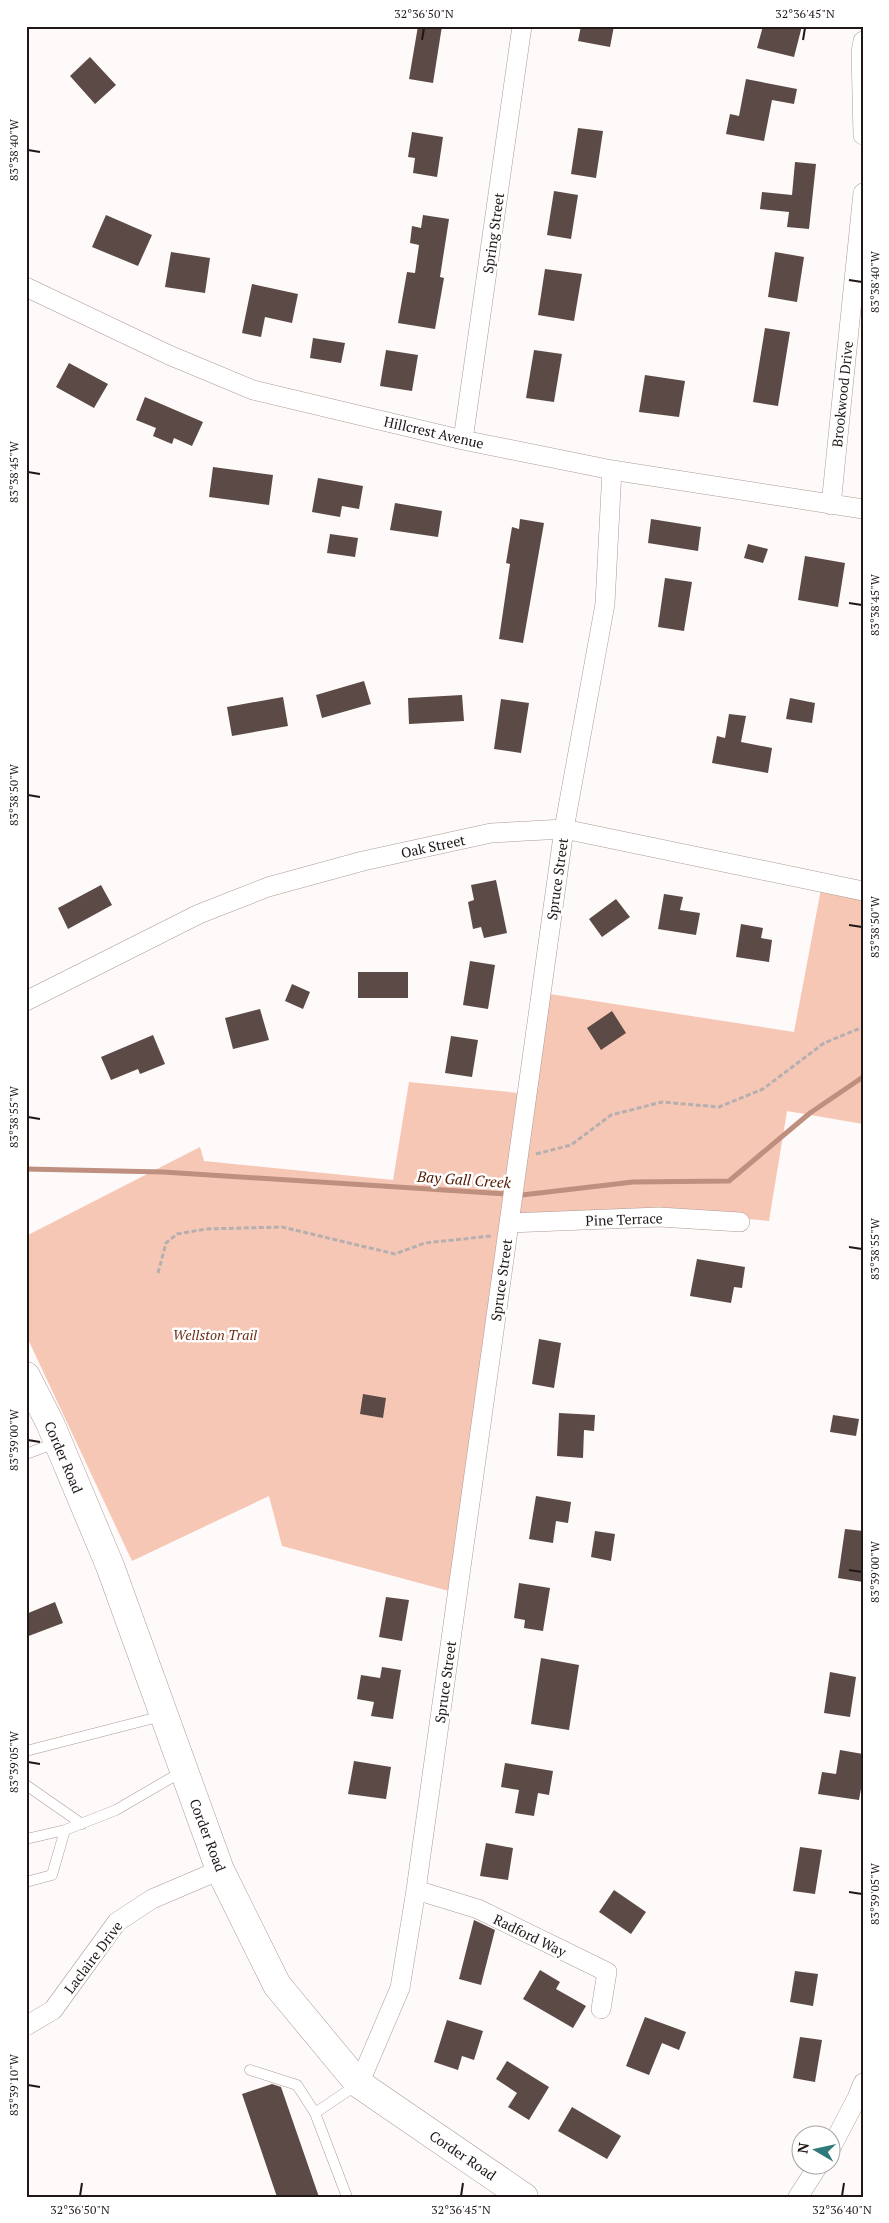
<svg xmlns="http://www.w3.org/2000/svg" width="889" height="2223" viewBox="0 0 889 2223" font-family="'PT Serif',serif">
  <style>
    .green { fill: #f7c7b6 }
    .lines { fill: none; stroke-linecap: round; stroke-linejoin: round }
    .stream { stroke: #be8f7e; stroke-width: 5 }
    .building { fill: #5b4a45 }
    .lane-casing { stroke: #ad9a94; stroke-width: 11 }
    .street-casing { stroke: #ad9a94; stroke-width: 20 }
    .secondary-casing { stroke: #ad9a94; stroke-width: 29 }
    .path { stroke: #b5b0af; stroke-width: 3; stroke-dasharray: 5 2.5; stroke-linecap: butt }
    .lane { stroke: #fff; stroke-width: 10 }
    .street { stroke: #fff; stroke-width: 19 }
    .secondary { stroke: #fff; stroke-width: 28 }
    .ticks { fill: none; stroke: #1f1816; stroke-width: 2 }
    .labels { text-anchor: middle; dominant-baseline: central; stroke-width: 5; stroke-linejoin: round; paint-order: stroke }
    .street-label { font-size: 14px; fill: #1f1816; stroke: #fff }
    .park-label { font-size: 14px; font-style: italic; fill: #6a2e18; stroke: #fff }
    .water-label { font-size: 15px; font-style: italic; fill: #521801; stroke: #fff }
    .neatline { fill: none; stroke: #1f1816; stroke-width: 2 }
    .ticks-label { font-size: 12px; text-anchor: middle; fill: #1f1816 }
  </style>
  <rect width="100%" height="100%" fill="#fefaf9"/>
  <path class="green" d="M 821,889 L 863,897 L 863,1124 L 787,1111 L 769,1221 L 654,1210 L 515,1219 L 550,994 L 794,1032 Z
    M 409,1082 L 519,1093 L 449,1591 L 282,1546 L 269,1496 L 132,1561 L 26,1335 L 26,1236 L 200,1147 L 204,1161 L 393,1180 Z"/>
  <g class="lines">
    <path class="stream" d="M 26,1169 L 163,1172 L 522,1195 L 633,1182 L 729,1181 L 810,1113 L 863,1077"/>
  </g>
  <path class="building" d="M 418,26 L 442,26 L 433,83 L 409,79 Z
    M 581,26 L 614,26 L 610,47 L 578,41 Z
    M 763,26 L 802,26 L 794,57 L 757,48 Z
    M 90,57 L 116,85 L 95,104 L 70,76 Z
    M 746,79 L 797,89 L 794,104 L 772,100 L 764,141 L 726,134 L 730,114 L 739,116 Z
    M 578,128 L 603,131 L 596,178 L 571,174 Z
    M 412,132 L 443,137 L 437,177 L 413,173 L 415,158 L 408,157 Z
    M 795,162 L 816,164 L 809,229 L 787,227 L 789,212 L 760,209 L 762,192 L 792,195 Z
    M 554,191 L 578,195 L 571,239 L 547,235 Z
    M 106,215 L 152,235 L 138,266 L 92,247 Z
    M 423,215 L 449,219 L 440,277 L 444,278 L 435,329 L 398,323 L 407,272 L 415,273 L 419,245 L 410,243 L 412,226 L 421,228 Z
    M 171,252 L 210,258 L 205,293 L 165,287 Z
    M 775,252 L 804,257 L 797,302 L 768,297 Z
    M 545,269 L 582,274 L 574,321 L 538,315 Z
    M 252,284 L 298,294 L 292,323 L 265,317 L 261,337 L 242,333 Z
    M 765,328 L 790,332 L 778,406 L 753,402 Z
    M 313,338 L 345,343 L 341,363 L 310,358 Z
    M 386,350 L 418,355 L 412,391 L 380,386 Z
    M 534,350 L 562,354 L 554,402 L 526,398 Z
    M 69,363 L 108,384 L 94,408 L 56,387 Z
    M 645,375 L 685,381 L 679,417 L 639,412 Z
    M 145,397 L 203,422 L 192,446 L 174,438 L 172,444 L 153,436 L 156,428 L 136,420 Z
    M 213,467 L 273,475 L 269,505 L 209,497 Z
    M 318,478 L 363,486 L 359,509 L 342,506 L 340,517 L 312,512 Z
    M 395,503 L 442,511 L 438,537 L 390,530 Z
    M 520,519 L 544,523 L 523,643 L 499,639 L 510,564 L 506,563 L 512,527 L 519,529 Z
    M 651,519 L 701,527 L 698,551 L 648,543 Z
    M 330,534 L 358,538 L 355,557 L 327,553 Z
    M 748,544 L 768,549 L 763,563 L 744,558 Z
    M 805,556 L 845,563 L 838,607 L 798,600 Z
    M 665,578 L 692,582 L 684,631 L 658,627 Z
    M 364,681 L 371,704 L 322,718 L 316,695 Z
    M 462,695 L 464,721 L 409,724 L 408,698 Z
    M 283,697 L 288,726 L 232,736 L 227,707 Z
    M 790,698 L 815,703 L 812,723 L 786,719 Z
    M 501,699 L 529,703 L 521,753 L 494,749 Z
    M 729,714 L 746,716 L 741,742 L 772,748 L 768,773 L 712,763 L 717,736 L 725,738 Z
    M 496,880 L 507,933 L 484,938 L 481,927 L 473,929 L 468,902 L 474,900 L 471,885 Z
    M 101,885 L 112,905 L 68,929 L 58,908 Z
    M 664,894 L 683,897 L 680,910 L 700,913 L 696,935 L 658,929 Z
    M 616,899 L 630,917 L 602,937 L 589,919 Z
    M 741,924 L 763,928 L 761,938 L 772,940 L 769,962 L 736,957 Z
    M 470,961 L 495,965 L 488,1009 L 463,1005 Z
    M 358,972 L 408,972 L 408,998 L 358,998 Z
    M 292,984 L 310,992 L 303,1009 L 285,1001 Z
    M 260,1009 L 269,1040 L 233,1049 L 225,1018 Z
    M 612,1011 L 626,1033 L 601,1050 L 587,1028 Z
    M 153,1035 L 165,1064 L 140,1074 L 138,1069 L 111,1080 L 101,1057 Z
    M 451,1036 L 478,1040 L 472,1077 L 445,1073 Z
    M 697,1259 L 745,1267 L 742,1288 L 734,1287 L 731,1303 L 690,1296 Z
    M 539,1339 L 561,1343 L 554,1388 L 532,1384 Z
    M 363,1394 L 386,1398 L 383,1418 L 360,1414 Z
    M 559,1413 L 595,1415 L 594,1431 L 584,1430 L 583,1458 L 557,1456 Z
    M 833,1415 L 859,1419 L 856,1436 L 830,1432 Z
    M 536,1496 L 571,1502 L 568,1523 L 556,1521 L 553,1543 L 529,1539 Z
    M 845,1529 L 863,1531 L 863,1582 L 838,1578 Z
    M 595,1531 L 615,1534 L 611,1561 L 591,1557 Z
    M 519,1583 L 550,1588 L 543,1631 L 524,1628 L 525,1620 L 514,1618 Z
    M 386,1597 L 409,1600 L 402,1641 L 379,1637 Z
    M 55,1602 L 63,1623 L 26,1637 L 26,1614 Z
    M 541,1658 L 579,1665 L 569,1730 L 531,1724 Z
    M 382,1667 L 401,1670 L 393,1719 L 371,1716 L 374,1702 L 357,1699 L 361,1675 L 380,1678 Z
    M 830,1672 L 856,1677 L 850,1717 L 824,1713 Z
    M 840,1750 L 863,1754 L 863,1777 L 859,1800 L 818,1794 L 822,1772 L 836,1774 Z
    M 354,1761 L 391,1767 L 386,1799 L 348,1794 Z
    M 505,1763 L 553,1771 L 549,1795 L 538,1793 L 534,1816 L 515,1813 L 519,1790 L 501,1787 Z
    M 486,1843 L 513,1848 L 508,1880 L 480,1876 Z
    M 800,1847 L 822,1850 L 815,1894 L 793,1891 Z
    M 614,1890 L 646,1912 L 631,1934 L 599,1912 Z
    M 474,1920 L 495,1930 L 481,1985 L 459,1979 Z
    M 540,1970 L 560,1982 L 556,1989 L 586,2006 L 573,2028 L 523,1999 Z
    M 795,1971 L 818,1974 L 813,2006 L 790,2002 Z
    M 645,2017 L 686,2032 L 679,2050 L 662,2043 L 649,2075 L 626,2066 Z
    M 447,2020 L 483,2031 L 474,2060 L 462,2056 L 458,2070 L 434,2062 Z
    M 800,2037 L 822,2040 L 815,2082 L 793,2078 Z
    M 507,2061 L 549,2087 L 529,2120 L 508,2107 L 517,2093 L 496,2079 Z
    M 272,2084 L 281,2087 L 319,2197 L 277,2197 L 242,2094 Z
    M 572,2107 L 621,2136 L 607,2159 L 558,2131 Z"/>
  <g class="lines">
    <defs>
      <path id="lane" d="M 26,1454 L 58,1442
        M 26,1751 L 162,1716
        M 26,1785 L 82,1824
        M 65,1830 L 116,1810 L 183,1771
        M 26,1839 L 65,1830 L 52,1875 L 26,1882
        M 250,2070 L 297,2085 L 315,2113 L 358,2084
        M 315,2113 L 347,2197"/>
      <path id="street" d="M 863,41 L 861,52 L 863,135
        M 26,287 L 169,355 L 253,390 L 463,440 L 612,470 L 863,509
        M 463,440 L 522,26
        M 831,505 L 863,193
        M 26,1001 L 199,914 L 268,887 L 363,861 L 491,833 L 564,829 L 863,891
        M 509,1223 L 659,1217 L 740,1222
        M 416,1890 L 478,1909 L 607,1972 L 601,2009
        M 26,2026 L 53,2010 L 117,1922 L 152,1899 L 220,1870
        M 359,2084 L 400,1988 L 416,1890 L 564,829 L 605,604 L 612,470
        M 832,2146 L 857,2098 L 863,2083
        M 798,2197 L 818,2166"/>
      <path id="secondary" d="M 26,1376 L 50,1423 L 110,1566 L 220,1870 L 277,1985 L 359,2084 L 524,2197"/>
    </defs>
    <use href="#lane" class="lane-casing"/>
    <use href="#street" class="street-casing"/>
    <use href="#secondary" class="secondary-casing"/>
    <path class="path" d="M 536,1154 L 571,1145 L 611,1115 L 662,1102 L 719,1107 L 763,1089 L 824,1043 L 863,1027
      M 158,1273 L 166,1243 L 177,1234 L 206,1229 L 282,1227 L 395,1254 L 425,1243 L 491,1236"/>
    <use href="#lane" class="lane"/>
    <use href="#street" class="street"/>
    <use href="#secondary" class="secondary"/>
  </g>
  <path class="ticks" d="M 422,40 L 424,28M 803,40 L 805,28M 28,150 L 40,152M 849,280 L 862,282M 28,472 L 40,474M 849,603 L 862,605M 28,795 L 40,797M 849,925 L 862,927M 28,1117 L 40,1119M 849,1247 L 862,1249M 28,1440 L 40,1442M 849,1570 L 862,1572M 28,1762 L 40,1764M 849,1892 L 862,1894M 28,2085 L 40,2087M 80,2196 L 82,2183M 461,2196 L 463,2183M 842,2196 L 844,2183"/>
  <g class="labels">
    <g class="street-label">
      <text transform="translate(493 233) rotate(-82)">Spring Street</text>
      <text transform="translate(842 394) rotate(-84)">Brookwood Drive</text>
      <text transform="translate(434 432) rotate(13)">Hillcrest Avenue</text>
      <text transform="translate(433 846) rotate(-12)">Oak Street</text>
      <text transform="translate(557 879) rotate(-82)">Spruce Street</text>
      <text transform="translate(624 1219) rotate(-2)">Pine Terrace</text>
      <text transform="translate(501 1280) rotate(-82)">Spruce Street</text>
      <text transform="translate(64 1457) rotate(67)">Corder Road</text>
      <text transform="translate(445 1682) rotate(-82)">Spruce Street</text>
      <text transform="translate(208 1835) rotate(69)">Corder Road</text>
      <text transform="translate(530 1935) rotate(26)">Radford Way</text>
      <text transform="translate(93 1957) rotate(-53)">Laclaire Drive</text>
      <text transform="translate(463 2155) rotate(34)">Corder Road</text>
    </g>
    <g class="park-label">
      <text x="215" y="1334">Wellston Trail</text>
    </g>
    <g class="water-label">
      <text transform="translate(464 1179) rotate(4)">Bay Gall Creek</text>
    </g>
  </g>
  <rect width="889" height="2223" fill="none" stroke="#ffffff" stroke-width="55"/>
  <g transform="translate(816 2150) rotate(279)"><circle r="24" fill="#ffffff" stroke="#a5a3a2"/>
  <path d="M0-4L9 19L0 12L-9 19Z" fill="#317a7b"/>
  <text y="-8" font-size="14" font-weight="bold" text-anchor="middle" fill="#1f1816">N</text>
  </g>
  <rect x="28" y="28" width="834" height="2168" class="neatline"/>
  <g class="ticks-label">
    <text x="424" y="18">32°36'50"N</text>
    <text x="805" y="18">32°36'45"N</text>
    <text transform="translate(14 150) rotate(-90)" y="4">83°38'40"W</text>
    <text transform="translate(875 282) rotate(-90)" y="4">83°38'40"W</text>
    <text transform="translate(14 472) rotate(-90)" y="4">83°38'45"W</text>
    <text transform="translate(875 605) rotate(-90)" y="4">83°38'45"W</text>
    <text transform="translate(14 795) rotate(-90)" y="4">83°38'50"W</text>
    <text transform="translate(875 927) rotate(-90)" y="4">83°38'50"W</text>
    <text transform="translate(14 1117) rotate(-90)" y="4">83°38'55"W</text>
    <text transform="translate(875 1249) rotate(-90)" y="4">83°38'55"W</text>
    <text transform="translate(14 1440) rotate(-90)" y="4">83°39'00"W</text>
    <text transform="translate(875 1572) rotate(-90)" y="4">83°39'00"W</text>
    <text transform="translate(14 1762) rotate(-90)" y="4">83°39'05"W</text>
    <text transform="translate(875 1894) rotate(-90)" y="4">83°39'05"W</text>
    <text transform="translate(14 2085) rotate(-90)" y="4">83°39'10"W</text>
    <text x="80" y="2214">32°36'50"N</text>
    <text x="461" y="2214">32°36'45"N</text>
    <text x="842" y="2214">32°36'40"N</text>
  </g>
</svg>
